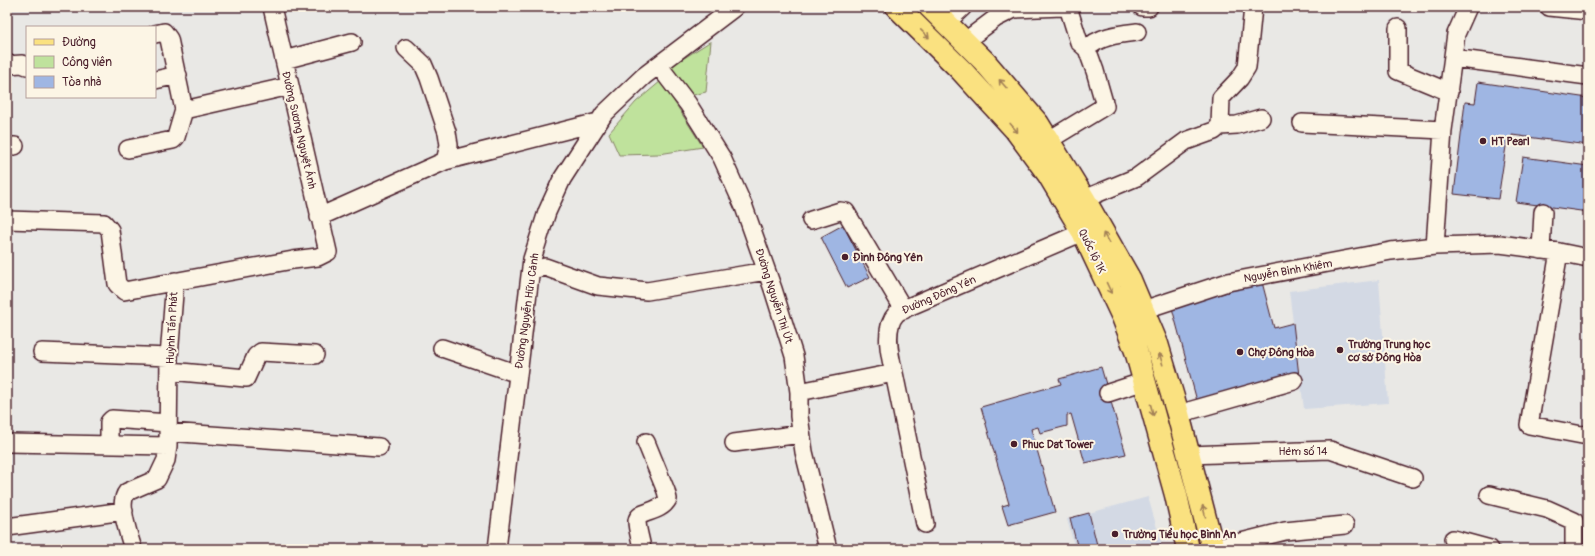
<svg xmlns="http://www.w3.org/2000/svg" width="1595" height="556" viewBox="0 0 1595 556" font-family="Pangolin,sans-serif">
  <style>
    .built { fill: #d3d9e4 }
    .green { fill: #bfe29c; stroke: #848064 }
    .building { fill: #9fb6e3; stroke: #4a1f2b }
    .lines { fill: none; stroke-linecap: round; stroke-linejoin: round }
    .minor-casing { stroke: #4a1f2b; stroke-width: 20 }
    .major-casing { stroke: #4a1f2b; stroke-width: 25 }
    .minor { stroke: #fcf5e5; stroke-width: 17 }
    .major { stroke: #fae180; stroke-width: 22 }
    .oneway { stroke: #a28056 }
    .poi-dot { fill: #4a1f2b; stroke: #fcf5e5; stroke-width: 1.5 }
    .labels { text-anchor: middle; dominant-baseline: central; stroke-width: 4; stroke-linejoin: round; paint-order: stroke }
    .street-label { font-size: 11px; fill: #4a1f2b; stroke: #fcf5e5 }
    .poi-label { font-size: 11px; font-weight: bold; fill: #4a1f2b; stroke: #fcf5e5; text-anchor: start }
  </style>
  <rect width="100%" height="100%" fill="#e9e8e5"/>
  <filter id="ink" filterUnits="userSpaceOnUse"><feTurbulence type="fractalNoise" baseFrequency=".025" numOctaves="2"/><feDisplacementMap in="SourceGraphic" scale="8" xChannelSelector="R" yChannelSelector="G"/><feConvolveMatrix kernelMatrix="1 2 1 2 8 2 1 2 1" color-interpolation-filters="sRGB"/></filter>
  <g filter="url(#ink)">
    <path class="built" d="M 1379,280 L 1388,403 L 1304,409 L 1289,291 Z
      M 1148,497 L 1163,549 L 1075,549 L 1067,519 Z"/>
    <path class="green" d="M 711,41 L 706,92 L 689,96 L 670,67 Z
      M 661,81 L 703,147 L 659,154 L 619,155 L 609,133 L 636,102 Z"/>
    <path class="building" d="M 1478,82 L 1588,98 L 1588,145 L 1512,135 L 1512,141 L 1507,140 L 1498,199 L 1454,194 L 1465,102 L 1475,103 Z
      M 1523,157 L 1588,166 L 1588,212 L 1516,202 Z
      M 843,225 L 870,277 L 847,288 L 821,237 Z
      M 1262,282 L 1274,328 L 1293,323 L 1299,376 L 1197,401 L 1172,308 Z
      M 1101,367 L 1126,454 L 1085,463 L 1071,414 L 1067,415 L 1067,426 L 1040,433 L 1038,427 L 1031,429 L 1055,512 L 1008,525 L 1002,506 L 1009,504 L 981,407 L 1061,384 L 1059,379 Z
      M 1089,513 L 1098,549 L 1078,549 L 1070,518 Z
      M 1160,544 L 1161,549 L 1143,549 Z"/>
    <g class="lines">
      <defs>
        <path id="minor" d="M 1142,7 L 1149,7
          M 1549,7 L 1588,11
          M 946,23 L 963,7
          M 1398,28 L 1398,71 L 1449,92
          M 964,42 L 996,18 L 1014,9 L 1062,7
          M 406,48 L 423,64 L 429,78 L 447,132 L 449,145 L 445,161
          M 1087,49 C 1098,36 1121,34 1137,32
          M 1453,58 L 1588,76
          M 284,60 L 352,42
          M 7,65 L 22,64 L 27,66
          M 659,66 L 688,104 L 722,158 L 744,207 L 773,289 L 794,356 L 799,392 L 799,416 L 804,452 L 828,549
          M 155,80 L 178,75
          M 184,110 L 290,86
          M 1302,123 L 1443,130
          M 1220,126 L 1237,125 L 1261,118
          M 1049,140 L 1105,106 L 1095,71 L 1087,49 L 1079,42 L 1068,7
          M 7,146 L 15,146
          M 128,149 L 173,140 L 176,137 L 184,110 L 169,39 L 164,32 L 155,34
          M 1084,199 L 1137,177 L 1186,141 L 1214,131 L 1220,126 L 1221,98 L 1240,78 L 1247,67 L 1253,7
          M 319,217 L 445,161 L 598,122
          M 7,220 L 104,223 L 110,230 L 117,284 L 124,291 L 293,260 L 318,257 L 328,252 L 272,7
          M 811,220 L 840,211 L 846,212 L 904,310
          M 1435,246 L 1500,244 L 1559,252 L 1588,258
          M 1541,250 L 1543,212
          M 1559,252 L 1529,425 L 1582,435 L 1588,434
          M 531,270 L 545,267 L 598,286 L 647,291 L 766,271
          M 1143,310 L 1228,282 L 1391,251 L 1435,246 L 1443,130 L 1456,34 L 1468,7
          M 442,348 L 518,374
          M 42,352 L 169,357
          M 170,371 L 246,378 L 256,356 L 261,352 L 315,355
          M 894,373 L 925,524
          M 799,392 L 894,373 C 890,357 883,328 896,314 C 900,310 909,307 913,305 L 1083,232
          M 1108,393 L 1145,381
          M 1178,414 L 1294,381
          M 168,432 L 379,447
          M 7,443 L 168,446
          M 734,443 L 801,434
          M 109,444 L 109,422 L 112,419 L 168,423
          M 1189,455 L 1330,450 L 1413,478
          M 1489,495 L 1547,509 L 1574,521 L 1574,549
          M 7,527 L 124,511
          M 1453,539 L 1490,549
          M 133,549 C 129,535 117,504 127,492 L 157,479 L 166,460 L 168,446 L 169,357 L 175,281
          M 497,549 L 532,259 L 547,212 L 562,179 L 604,114 L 644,76 L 735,7
          M 642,549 C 641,540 637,530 637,521 C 638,510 660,514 668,499 L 666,491 L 646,442
          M 1213,549 L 1285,531 L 1345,525"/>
        <path id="major" d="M 897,7 L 961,70 L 1015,129 L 1049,175 L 1083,232 L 1123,317 L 1136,351 L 1176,495 L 1188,549
          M 930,7 L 984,61 L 1038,124 L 1084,199 L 1130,280 L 1157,344 L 1178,414 L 1213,549"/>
      </defs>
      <use href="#minor" class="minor-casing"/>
      <use href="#major" class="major-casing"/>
      <use href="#minor" class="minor"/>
      <use href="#major" class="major"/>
    </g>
    <defs><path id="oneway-shaft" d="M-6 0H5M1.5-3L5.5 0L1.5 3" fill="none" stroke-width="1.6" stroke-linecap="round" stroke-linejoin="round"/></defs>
    <g class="oneway">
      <use href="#oneway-shaft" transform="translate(925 34) rotate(44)"/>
      <use href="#oneway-shaft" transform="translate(1003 84) rotate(-131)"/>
      <use href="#oneway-shaft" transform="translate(1014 128) rotate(50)"/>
      <use href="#oneway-shaft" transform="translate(1106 238) rotate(-119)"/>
      <use href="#oneway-shaft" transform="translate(1109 288) rotate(65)"/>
      <use href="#oneway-shaft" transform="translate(1161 359) rotate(-107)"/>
      <use href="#oneway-shaft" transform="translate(1152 410) rotate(75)"/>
      <use href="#oneway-shaft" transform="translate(1204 511) rotate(-104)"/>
    </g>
  </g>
  <g class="poi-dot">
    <circle cx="1483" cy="141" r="4"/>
    <circle cx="845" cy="257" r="4"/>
    <circle cx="1340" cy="350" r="4"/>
    <circle cx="1240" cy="352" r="4"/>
    <circle cx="1014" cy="444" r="4"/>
    <circle cx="1115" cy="534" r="4"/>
  </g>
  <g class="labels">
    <g class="street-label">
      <text transform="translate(299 130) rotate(77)">Đường Sương Nguyệt Ánh</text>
      <text transform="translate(1092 251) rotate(64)">Quốc lộ 1K</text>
      <text transform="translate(1288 271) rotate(-10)">Nguyễn Bỉnh Khiêm</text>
      <text transform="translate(939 295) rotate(-24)">Đường Đông Yên</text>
      <text transform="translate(774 296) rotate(72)">Đường Nguyễn Thị Út</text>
      <text transform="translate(527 311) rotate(-82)">Đường Nguyễn Hữu Cảnh</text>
      <text transform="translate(172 328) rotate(-87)">Huỳnh Tấn Phát</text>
      <text x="1303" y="451">Hẻm số 14</text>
    </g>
    <g class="poi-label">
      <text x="1491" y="141">HT Pearl</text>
      <text x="853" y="257">Đình Đông Yên</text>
      <text x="1348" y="344">Trường Trung học<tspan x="1348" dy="13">cơ sở Đông Hòa</tspan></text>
      <text x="1248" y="352">Chợ Đông Hòa</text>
      <text x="1022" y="444">Phuc Dat Tower</text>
      <text x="1123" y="534">Trường Tiểu học Bình An</text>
    </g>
  </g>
  <rect width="1595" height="556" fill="none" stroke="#fcf5e5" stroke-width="24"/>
  <rect x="12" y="12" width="1571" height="532" fill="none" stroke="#4a1f2b" stroke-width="1.5" filter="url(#ink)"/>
  <rect x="26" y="26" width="130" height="72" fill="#fcf5e5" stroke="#b59f9b"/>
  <rect x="34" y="39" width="20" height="6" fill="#fae180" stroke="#b59f9b"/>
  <text x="62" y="46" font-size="12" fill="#4a1f2b">Đường</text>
  <rect x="34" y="56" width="20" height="12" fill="#bfe29c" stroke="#b59f9b"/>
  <text x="62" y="66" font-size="12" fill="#4a1f2b">Công viên</text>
  <rect x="34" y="76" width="20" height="12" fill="#9fb6e3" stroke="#b59f9b"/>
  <text x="62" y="86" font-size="12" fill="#4a1f2b">Tòa nhà</text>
</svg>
